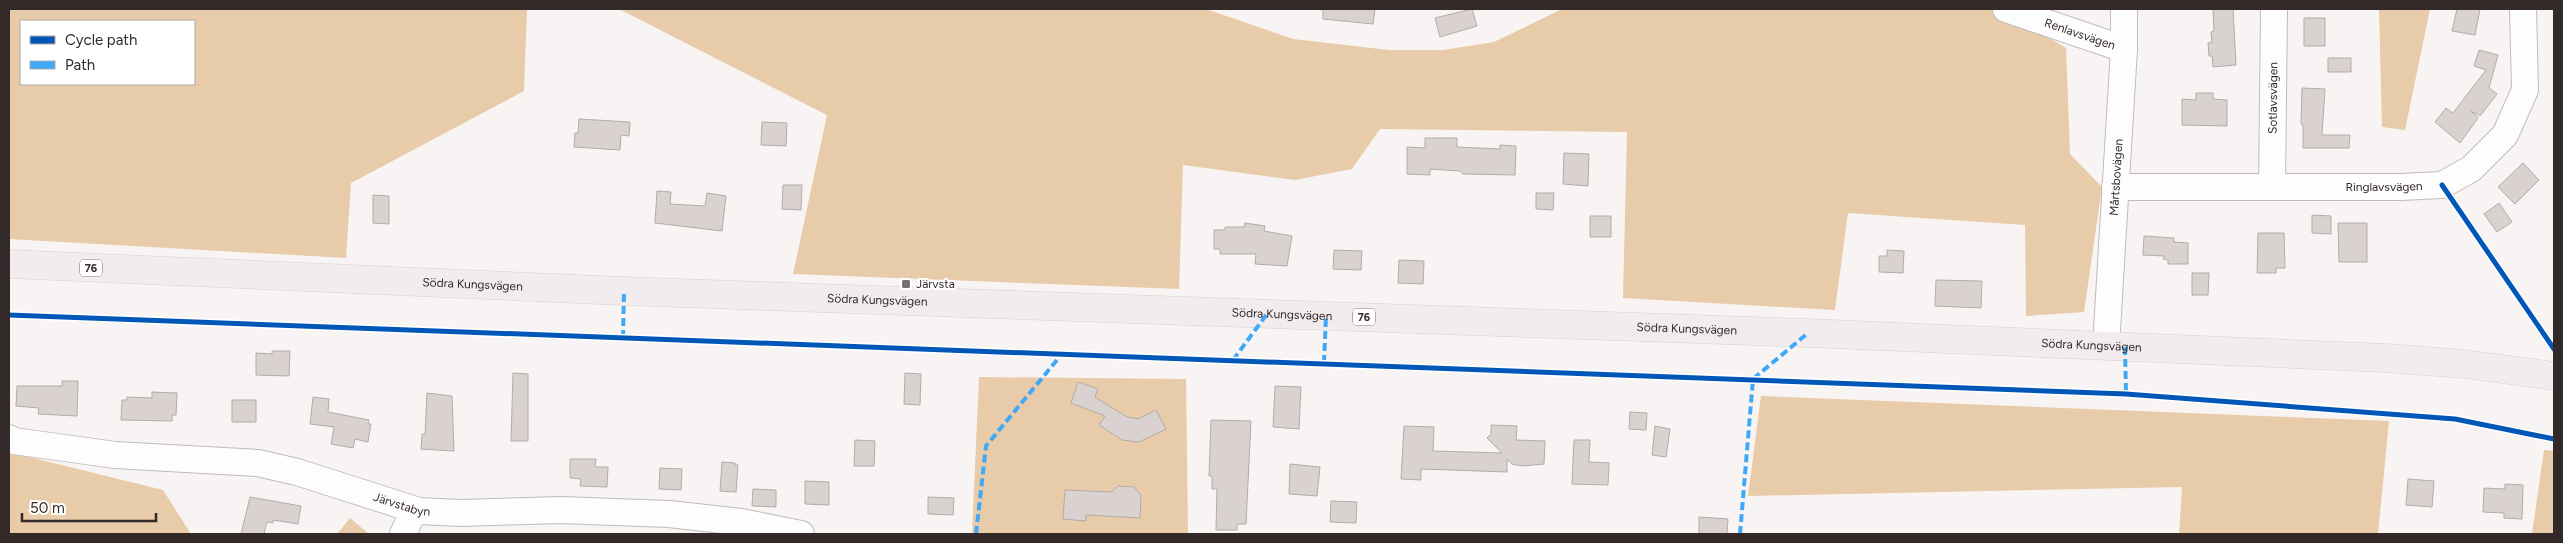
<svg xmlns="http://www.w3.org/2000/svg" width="2563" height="543" viewBox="0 0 2563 543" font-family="Figtree,sans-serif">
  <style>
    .forest { fill: #e8cba8; fill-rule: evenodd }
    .building { fill: #d9d2d0; stroke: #b1aba9 }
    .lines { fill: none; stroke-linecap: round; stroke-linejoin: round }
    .minor-casing { stroke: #c1bbbb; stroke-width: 28 }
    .major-casing { stroke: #d4d0d0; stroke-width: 29 }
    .minor { stroke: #fefdfd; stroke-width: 26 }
    .major { stroke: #f2ecef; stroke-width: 28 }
    .quiet { stroke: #3fa9f5; stroke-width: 4; stroke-dasharray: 8 4; stroke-linecap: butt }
    .cycleway-casing { stroke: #fff; stroke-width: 8 }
    .cycleway { stroke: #0057b8; stroke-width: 5 }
    .poi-dot { fill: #787070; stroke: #fff; stroke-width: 2 }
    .labels { text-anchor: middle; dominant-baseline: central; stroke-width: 4; stroke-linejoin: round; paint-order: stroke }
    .shield { fill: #fff; stroke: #706969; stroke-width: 1 }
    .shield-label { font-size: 11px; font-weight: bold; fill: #332929 }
    .street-label { font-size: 12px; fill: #332929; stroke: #fff }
    .poi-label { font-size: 12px; fill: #332929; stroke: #fff; text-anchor: start }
  </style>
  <rect width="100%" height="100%" fill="#f9f4f4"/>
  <path class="forest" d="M 9,9 L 527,9 L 524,91 L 351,183 L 346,258 L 9,239 ZM 194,21 L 194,84 L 21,84 L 21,21 Z
    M 619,9 L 1206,9 L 1293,39 L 1389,50 L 1443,50 L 1494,42 L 1562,9 L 2028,9 L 2028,25 L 2066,48 L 2070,154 L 2102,187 L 2084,312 L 2026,316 L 2025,225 L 1848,213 L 1835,310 L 1623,298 L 1627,132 L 1380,129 L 1352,169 L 1295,180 L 1183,165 L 1179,289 L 793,274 L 827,115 Z
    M 2379,9 L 2430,9 L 2405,130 L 2382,127 Z
    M 979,377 L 1186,379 L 1188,534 L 972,534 Z
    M 1761,396 L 2389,421 L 2378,534 L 2179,534 L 2182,487 L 1748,496 Z
    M 2544,450 L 2554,451 L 2554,534 L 2532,534 Z
    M 9,452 L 163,490 L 191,534 L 9,534 Z
    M 350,518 L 369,534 L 337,534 Z"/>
  <path class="building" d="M 1323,9 L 1375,9 L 1373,24 L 1323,19 Z
    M 1472,9 L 1477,26 L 1440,37 L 1435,18 Z
    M 2213,9 L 2233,9 L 2236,65 L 2213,67 L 2212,56 L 2209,56 L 2208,43 L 2212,42 L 2211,32 L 2214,31 Z
    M 2457,9 L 2480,9 L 2475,35 L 2452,31 Z
    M 2304,18 L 2325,18 L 2325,46 L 2304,46 Z
    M 2479,50 L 2498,55 L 2489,88 L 2497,94 L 2480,116 L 2471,111 L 2478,118 L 2460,143 L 2435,122 L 2446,108 L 2453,113 L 2486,70 L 2474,66 Z
    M 2328,58 L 2351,58 L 2351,72 L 2328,72 Z
    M 2302,88 L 2325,89 L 2322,135 L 2350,135 L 2349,148 L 2303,148 L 2303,125 L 2301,124 Z
    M 2196,93 L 2213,93 L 2213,99 L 2227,100 L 2227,126 L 2182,125 L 2182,99 L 2196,100 Z
    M 579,119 L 630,122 L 629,136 L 621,135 L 620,150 L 574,147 L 575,133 L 578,133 Z
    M 762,122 L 787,123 L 786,146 L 761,145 Z
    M 1425,138 L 1457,138 L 1457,147 L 1500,149 L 1500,145 L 1516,146 L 1515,175 L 1463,174 L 1460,171 L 1430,169 L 1430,175 L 1407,174 L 1407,147 L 1425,148 Z
    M 1564,153 L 1589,154 L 1588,186 L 1563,184 Z
    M 2523,163 L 2539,180 L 2515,204 L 2498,187 Z
    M 783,185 L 802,185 L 801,210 L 782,209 Z
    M 657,191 L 671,192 L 670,204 L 705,206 L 707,193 L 726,196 L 722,231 L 655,223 Z
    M 1536,193 L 1554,193 L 1553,210 L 1536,209 Z
    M 373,195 L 389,196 L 389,224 L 373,223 Z
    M 2499,203 L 2512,222 L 2497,232 L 2484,214 Z
    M 2312,215 L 2331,216 L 2331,234 L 2312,233 Z
    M 1590,216 L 1611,216 L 1611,237 L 1590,237 Z
    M 1245,223 L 1265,226 L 1264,231 L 1292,236 L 1287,266 L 1255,264 L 1256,254 L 1220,254 L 1220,249 L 1214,249 L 1214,230 L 1225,230 L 1225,227 L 1244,227 Z
    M 2338,223 L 2367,223 L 2367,262 L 2339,262 Z
    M 2258,233 L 2284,233 L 2285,268 L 2276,268 L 2276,273 L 2257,273 Z
    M 2144,236 L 2174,238 L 2174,242 L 2188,243 L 2188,264 L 2168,264 L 2168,260 L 2163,259 L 2164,256 L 2143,255 Z
    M 1334,250 L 1362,251 L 1361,270 L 1333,269 Z
    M 1887,250 L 1904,251 L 1903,273 L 1879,272 L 1879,256 L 1887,256 Z
    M 1399,260 L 1424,261 L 1423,284 L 1398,283 Z
    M 2192,273 L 2209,273 L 2208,295 L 2192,295 Z
    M 1936,280 L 1982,281 L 1981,308 L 1935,306 Z
    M 272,351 L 290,351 L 289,376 L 256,375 L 256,353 L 272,354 Z
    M 513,373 L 528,374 L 528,441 L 511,441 Z
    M 905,373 L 921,374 L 920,405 L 904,404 Z
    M 62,381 L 78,381 L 77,416 L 38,414 L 39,408 L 16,406 L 17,386 L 62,386 Z
    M 1078,382 L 1098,389 L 1095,397 L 1127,417 L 1138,419 L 1156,410 L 1166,429 L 1139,442 L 1122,440 L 1099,425 L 1105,416 L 1071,403 Z
    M 1275,386 L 1301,387 L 1299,429 L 1273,427 Z
    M 152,392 L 177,393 L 176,415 L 172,415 L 172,421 L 121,420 L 122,400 L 127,400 L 127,397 L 152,398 Z
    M 427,393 L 452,396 L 454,451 L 421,449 L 422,434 L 425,434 Z
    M 313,397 L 329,399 L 328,412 L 369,420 L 368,424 L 371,424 L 368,442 L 355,439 L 353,448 L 331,444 L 334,427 L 310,424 Z
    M 232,400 L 256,400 L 256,422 L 232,422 Z
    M 1630,412 L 1647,413 L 1646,430 L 1629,429 Z
    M 1211,420 L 1251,421 L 1246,524 L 1237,524 L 1237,530 L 1216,530 L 1217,489 L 1212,489 L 1212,476 L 1209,476 Z
    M 1491,425 L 1517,426 L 1516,440 L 1545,441 L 1544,464 L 1522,466 L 1512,464 L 1507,459 L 1507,472 L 1421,469 L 1421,480 L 1401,479 L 1404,426 L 1434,427 L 1433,451 L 1502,453 L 1487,438 L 1491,434 Z
    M 1655,426 L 1670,429 L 1666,457 L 1652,455 Z
    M 855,440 L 875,441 L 874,466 L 854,466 Z
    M 1574,440 L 1590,440 L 1589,462 L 1609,463 L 1608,485 L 1572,484 Z
    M 570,459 L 596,459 L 595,467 L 608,467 L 607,487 L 580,486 L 581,479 L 570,478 Z
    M 722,462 L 735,463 L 735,465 L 738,465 L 736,492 L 720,491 Z
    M 1290,464 L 1320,467 L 1317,496 L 1289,494 Z
    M 660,468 L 682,469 L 681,490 L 659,489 Z
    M 2408,479 L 2434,481 L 2432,507 L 2406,505 Z
    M 805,481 L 829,482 L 829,505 L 805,504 Z
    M 2505,484 L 2523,485 L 2522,519 L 2504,518 L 2504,513 L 2483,512 L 2484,488 L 2505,489 Z
    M 1118,486 L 1134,487 L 1141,495 L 1140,518 L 1086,515 L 1086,521 L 1063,519 L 1065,490 L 1111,492 Z
    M 753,489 L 776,490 L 776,507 L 752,506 Z
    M 250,497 L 301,506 L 298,524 L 273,520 L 273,523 L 267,522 L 264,534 L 241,534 Z
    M 928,497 L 954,498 L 953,515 L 928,514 Z
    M 1331,501 L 1357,502 L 1356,523 L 1330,522 Z
    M 1699,517 L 1728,519 L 1727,534 L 1699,534 Z"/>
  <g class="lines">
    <defs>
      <g id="minor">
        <path id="s1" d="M 2006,9 L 2124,49"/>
        <path id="s2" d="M 2115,187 L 2401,187 L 2442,185 L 2471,169 L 2505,135 L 2525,90 L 2523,9"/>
        <path id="s3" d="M 2272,187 L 2274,9"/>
        <path id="s4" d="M 2106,346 L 2124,49 L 2124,9"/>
        <path id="s5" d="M 9,438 L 14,441 L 115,455 L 258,463 L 297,472 L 419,511 L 460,513 L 561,510 L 669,514 L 741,522 L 801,534"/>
        <path d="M 403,534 L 414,510"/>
      </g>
      <g id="major">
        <path id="s6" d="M 9,264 L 624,291 L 1808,333 L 2386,358 L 2465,364 L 2554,376"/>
      </g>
    </defs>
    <use href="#minor" class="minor-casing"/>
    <use href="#major" class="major-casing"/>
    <use href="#minor" class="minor"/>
    <use href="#major" class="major"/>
    <path class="quiet" d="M 623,338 L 624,291
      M 2125,347 L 2126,394
      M 1233,360 L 1267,314
      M 1324,363 L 1326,316
      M 976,534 L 986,446 L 1062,354
      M 1740,534 L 1753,379 L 1808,333"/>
    <defs>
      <path id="cycleway" d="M 2442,185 L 2554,349
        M 9,315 L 2126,394 L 2455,419 L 2554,439"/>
    </defs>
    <use href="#cycleway" class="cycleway-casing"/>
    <use href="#cycleway" class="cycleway"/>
  </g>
  <rect class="poi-dot" x="901" y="279" width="10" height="10" rx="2.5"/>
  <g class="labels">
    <g class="shield">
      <rect x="80" y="259.5" width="22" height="17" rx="4"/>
      <rect x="1353" y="308.5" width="22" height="17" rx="4"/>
    </g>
    <g class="shield-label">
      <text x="91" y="268">76</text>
      <text x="1364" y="317">76</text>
    </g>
    <g class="street-label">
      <text stroke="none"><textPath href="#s1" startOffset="78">Renlavsvägen</textPath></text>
      <text stroke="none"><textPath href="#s3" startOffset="89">Sotlavsvägen</textPath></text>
      <text stroke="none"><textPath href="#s4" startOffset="169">Mårtsbovägen</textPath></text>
      <text stroke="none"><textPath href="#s2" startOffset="269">Ringlavsvägen</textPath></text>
      <text stroke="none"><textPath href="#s6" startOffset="464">Södra Kungsvägen</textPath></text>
      <text stroke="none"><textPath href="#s6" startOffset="869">Södra Kungsvägen</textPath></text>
      <text stroke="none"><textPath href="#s6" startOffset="1274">Södra Kungsvägen</textPath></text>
      <text stroke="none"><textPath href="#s6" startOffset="1679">Södra Kungsvägen</textPath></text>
      <text stroke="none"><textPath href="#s6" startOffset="2084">Södra Kungsvägen</textPath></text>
      <text stroke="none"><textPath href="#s5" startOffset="401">Järvstabyn</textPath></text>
    </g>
    <g class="poi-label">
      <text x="916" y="284">Järvsta</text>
    </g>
  </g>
  <rect width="2563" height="543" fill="none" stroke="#332929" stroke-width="20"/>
  <rect x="20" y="20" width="175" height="65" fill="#ffffff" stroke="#ada9a9"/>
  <rect x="30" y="36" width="25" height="8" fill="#0057b8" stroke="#ada9a9"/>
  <text x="65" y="45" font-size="15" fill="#332929">Cycle path</text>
  <rect x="30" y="61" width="25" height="8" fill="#3fa9f5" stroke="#ada9a9"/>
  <text x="65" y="70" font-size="15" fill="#332929">Path</text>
  <path d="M22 513v8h134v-8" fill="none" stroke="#332929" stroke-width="2.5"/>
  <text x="30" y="513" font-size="15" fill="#332929" stroke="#ffffff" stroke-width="4" paint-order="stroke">50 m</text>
</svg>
